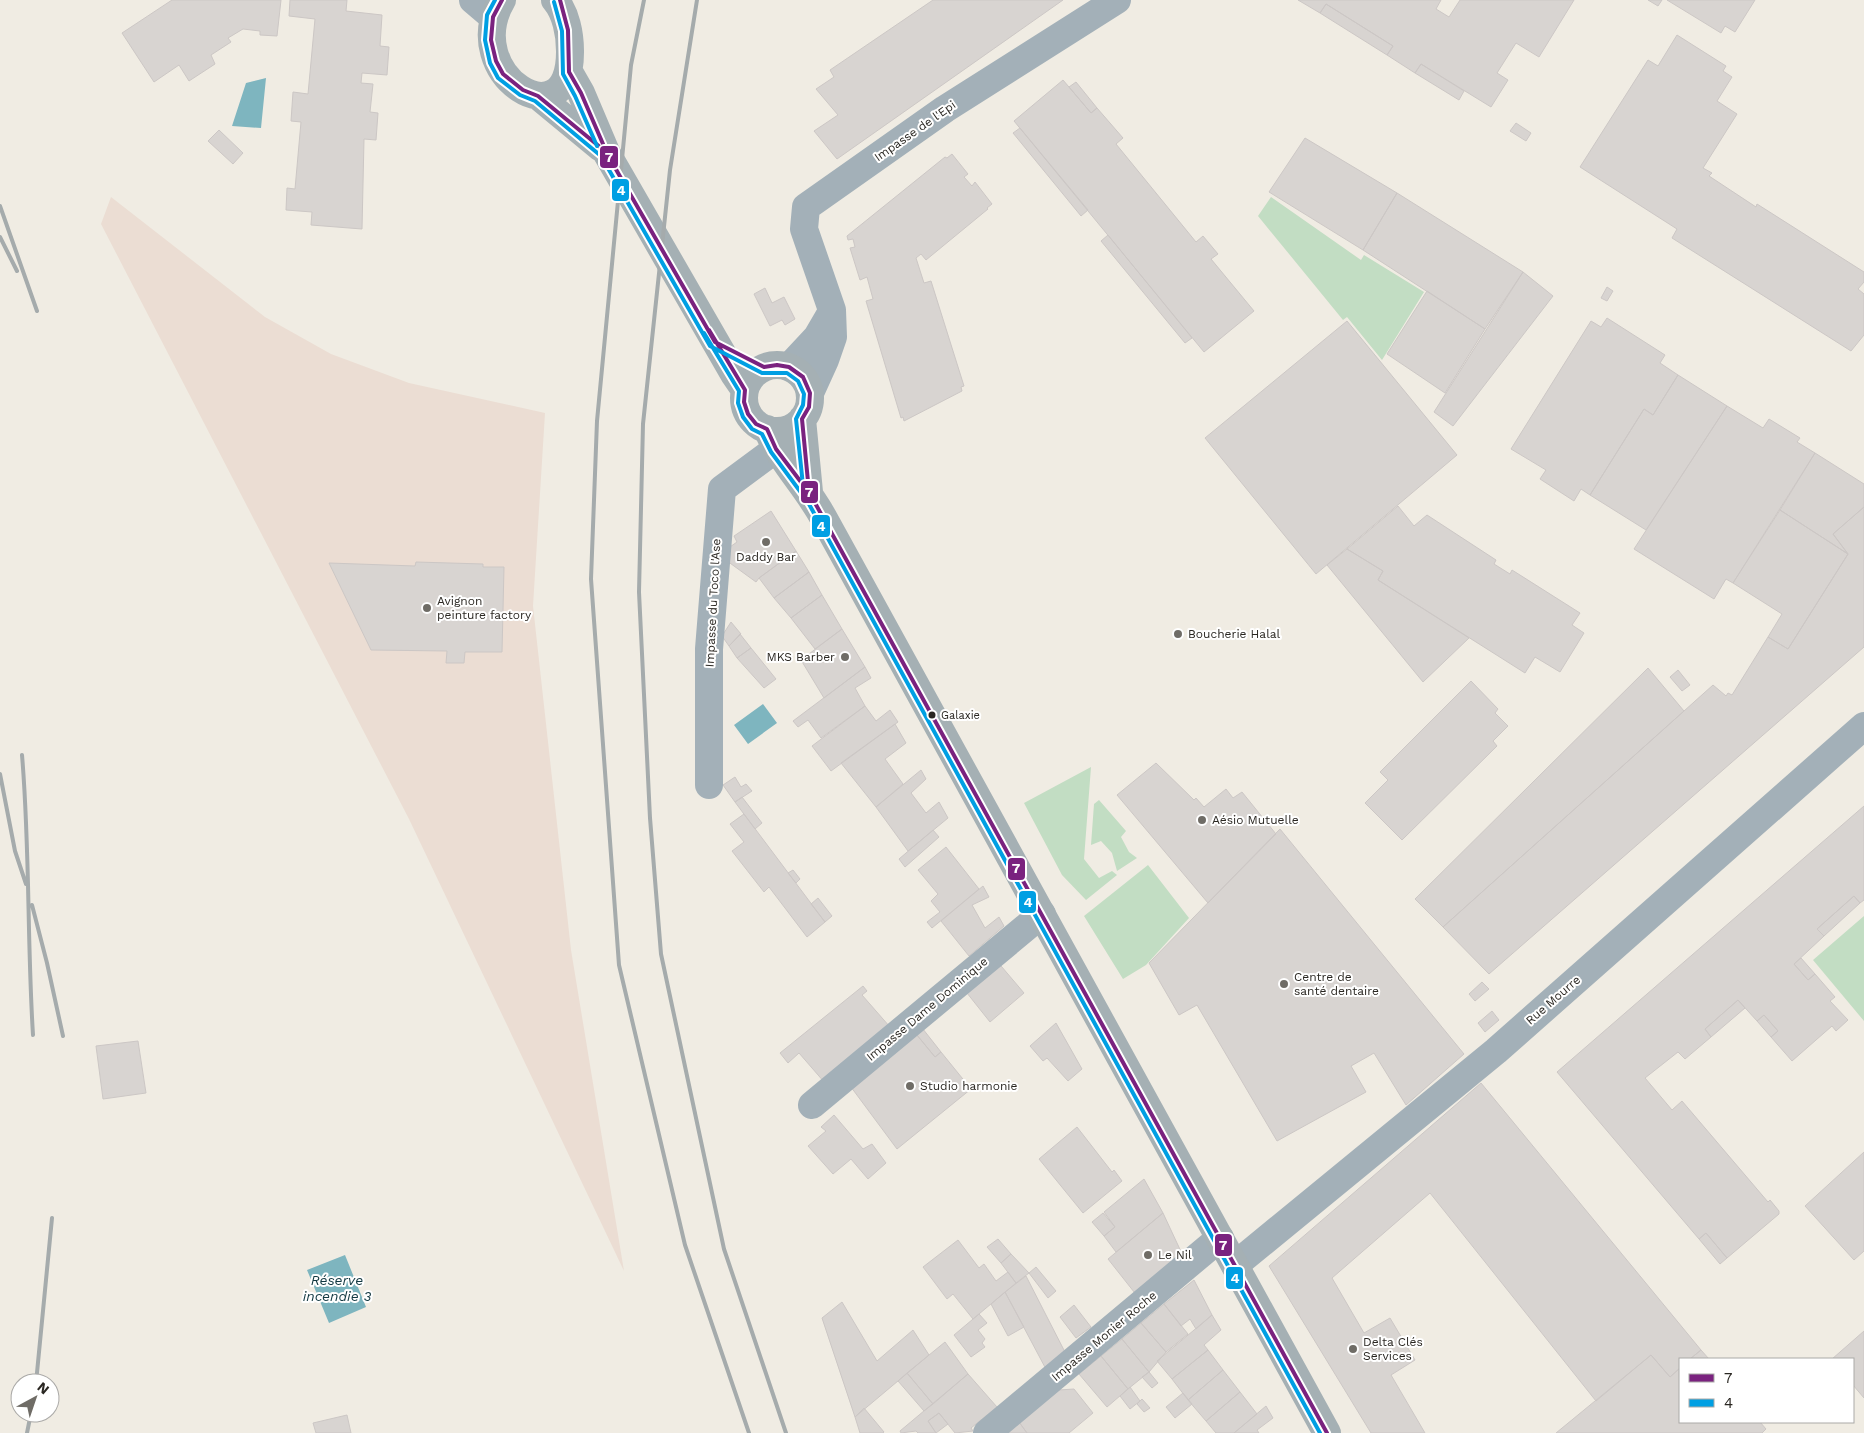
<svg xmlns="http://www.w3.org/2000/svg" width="1864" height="1433" viewBox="0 0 1864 1433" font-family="'Work Sans',sans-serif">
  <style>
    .industrial { fill: #ebddd3 }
    .green { fill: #c2ddc3 }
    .water { fill: #7eb5bf }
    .building { fill: #d8d4d1; stroke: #ccc7c5 }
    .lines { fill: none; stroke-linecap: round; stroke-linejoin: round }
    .minor { stroke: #a3b0b8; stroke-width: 28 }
    .primary { stroke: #a5b0b4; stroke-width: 28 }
    .rail { stroke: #a5abac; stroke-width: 4 }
    .bus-1-casing { stroke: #fff; stroke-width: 8 }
    .bus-2-casing { stroke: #fff; stroke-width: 8 }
    .bus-1 { stroke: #7a227f; stroke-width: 4 }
    .bus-2 { stroke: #009fe3; stroke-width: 4 }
    .poi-dot { fill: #6f6c66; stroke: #fff; stroke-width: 2 }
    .bus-dot { fill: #2a2722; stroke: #fff; stroke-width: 2 }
    .labels { text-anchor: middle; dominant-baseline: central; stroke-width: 4; stroke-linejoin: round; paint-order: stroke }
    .bus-label { font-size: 11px; fill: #2a2722; stroke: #fff; text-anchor: start }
    .street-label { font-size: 12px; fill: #2a2722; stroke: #fff }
    .poi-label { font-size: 12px; fill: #2a2722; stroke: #fff; text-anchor: start }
    .water-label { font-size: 14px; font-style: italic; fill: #123841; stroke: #fff }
    .line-badge { stroke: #fff; stroke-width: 2 }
    .badge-label { font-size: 14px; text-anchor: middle; font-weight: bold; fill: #fff }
  </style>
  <rect width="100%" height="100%" fill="#f0ece3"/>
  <path class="industrial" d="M 111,197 L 265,317 L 331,354 L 409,383 L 545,413 L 533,606 L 571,950 L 624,1271 L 409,819 L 101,224 Z"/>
  <path class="green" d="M 1271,197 L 1361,260 L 1364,255 L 1424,292 L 1382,360 L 1347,317 L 1343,320 L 1258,216 Z
    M 1091,767 L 1084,859 L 1099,878 L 1112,871 L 1117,875 L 1086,900 L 1062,875 L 1024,803 Z
    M 1099,800 L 1126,831 L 1121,837 L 1129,852 L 1137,858 L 1117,871 L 1112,853 L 1101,841 L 1091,845 L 1094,804 Z
    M 1148,865 L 1189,918 L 1146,965 L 1123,979 L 1084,916 Z
    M 1864,916 L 1864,1021 L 1813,960 Z"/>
  <path class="water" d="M 266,78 L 261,128 L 232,126 L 246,83 Z
    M 763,704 L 777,723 L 748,744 L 734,725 Z
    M 345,1255 L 366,1307 L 329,1323 L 307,1270 Z"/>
  <path class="building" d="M 172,0 L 281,0 L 277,36 L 260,35 L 260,31 L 243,29 L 228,38 L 231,42 L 211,55 L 215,64 L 189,81 L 179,65 L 154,82 L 122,33 Z
    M 290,0 L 347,0 L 346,11 L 382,15 L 380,46 L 389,47 L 387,75 L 362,73 L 361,83 L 373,84 L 370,112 L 378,113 L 376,140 L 364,139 L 362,229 L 311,225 L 312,212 L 286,210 L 287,188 L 295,189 L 301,122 L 291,121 L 293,92 L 308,94 L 315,19 L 289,16 Z
    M 933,0 L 1063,0 L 837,159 L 814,131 L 838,115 L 816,89 L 834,77 L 830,70 Z
    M 1298,0 L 1441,0 L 1436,9 L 1449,17 L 1460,0 L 1574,0 L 1539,57 L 1516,43 L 1497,73 L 1508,80 L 1491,107 L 1421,64 L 1415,73 L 1387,55 L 1393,46 L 1326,4 L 1320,13 Z
    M 1648,0 L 1662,0 L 1658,6 Z
    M 1667,0 L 1755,0 L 1735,32 L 1725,26 L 1721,33 Z
    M 1326,4 L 1393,46 L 1387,55 L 1320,13 Z
    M 1677,35 L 1726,66 L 1723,71 L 1732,77 L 1717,101 L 1737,114 L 1703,168 L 1712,173 L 1709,176 L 1756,207 L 1757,204 L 1864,272 L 1864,282 L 1858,289 L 1864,294 L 1864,335 L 1851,351 L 1672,238 L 1677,229 L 1580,167 L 1648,60 L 1658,66 Z
    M 1421,64 L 1464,91 L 1459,100 L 1415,73 Z
    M 1063,80 L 1091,113 L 1097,108 L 1123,138 L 1116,144 L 1196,242 L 1203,236 L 1218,254 L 1211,259 L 1254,311 L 1204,352 L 1014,121 Z
    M 1076,82 L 1097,108 L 1091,113 L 1069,87 Z
    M 1516,123 L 1531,133 L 1526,141 L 1510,131 Z
    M 1020,128 L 1088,210 L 1081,216 L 1013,133 Z
    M 219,130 L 243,153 L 233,164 L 208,141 Z
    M 1305,138 L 1397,193 L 1363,250 L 1269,192 Z
    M 952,154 L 968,174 L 964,177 L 972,186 L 975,182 L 992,204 L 987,208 L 988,209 L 926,260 L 921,254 L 916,258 L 924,283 L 931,281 L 964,386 L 961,387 L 962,391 L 904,421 L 903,417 L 901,418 L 866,301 L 873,299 L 867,277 L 860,280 L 850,248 L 855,247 L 853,239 L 848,240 L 847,236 L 945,157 L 947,158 Z
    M 1397,193 L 1523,272 L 1485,329 L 1363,250 Z
    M 1108,235 L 1192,338 L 1185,343 L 1101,241 Z
    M 1523,272 L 1553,296 L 1453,426 L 1434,412 Z
    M 1607,287 L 1613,291 L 1607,301 L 1601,298 Z
    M 765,288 L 772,303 L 784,297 L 795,319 L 785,325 L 782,320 L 770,326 L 754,294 Z
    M 1427,291 L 1485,329 L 1445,393 L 1387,354 Z
    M 1607,318 L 1665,355 L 1660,363 L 1678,375 L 1653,415 L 1644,409 L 1590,495 L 1581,489 L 1574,501 L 1540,479 L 1546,470 L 1511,449 L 1591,321 L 1601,327 Z
    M 1347,321 L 1457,455 L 1316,574 L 1205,438 Z
    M 1678,375 L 1727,406 L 1646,530 L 1590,495 L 1644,409 L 1653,415 Z
    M 1727,406 L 1763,428 L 1769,419 L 1800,438 L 1797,442 L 1815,453 L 1733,583 L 1726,579 L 1714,599 L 1634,549 Z
    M 1815,453 L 1864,484 L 1864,507 L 1833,534 L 1848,554 L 1780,510 Z
    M 1398,506 L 1414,526 L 1427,515 L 1496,560 L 1494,564 L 1510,574 L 1512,570 L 1580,613 L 1572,625 L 1584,633 L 1560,672 L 1535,657 L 1525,673 L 1378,580 L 1383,571 L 1347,549 Z
    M 1864,507 L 1864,647 L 1489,974 L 1443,927 L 1713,685 L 1726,696 L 1728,693 L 1732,695 L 1768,637 L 1788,649 L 1848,554 L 1833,534 Z
    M 1780,510 L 1848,554 L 1788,649 L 1768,637 L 1782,614 L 1733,583 Z
    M 771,511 L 796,551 L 759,578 L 756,582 L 723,558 L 727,549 L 737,542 L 734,536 Z
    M 1347,549 L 1383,571 L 1378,580 L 1469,638 L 1423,682 L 1327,565 Z
    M 796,551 L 809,572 L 774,598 L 759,578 Z
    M 416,562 L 483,564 L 483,567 L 504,567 L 502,652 L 465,652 L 464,663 L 446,663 L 447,651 L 371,650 L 329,563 L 415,566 Z
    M 809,572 L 822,595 L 791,618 L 774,598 Z
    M 822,595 L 842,629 L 815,649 L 791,618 Z
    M 731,622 L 741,634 L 729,646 L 722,636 Z
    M 842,629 L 865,667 L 824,698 L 801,660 Z
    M 740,634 L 751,648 L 737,658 L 729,646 Z
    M 751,648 L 776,679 L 764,688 L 737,658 Z
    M 865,667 L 871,678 L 855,688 L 865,706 L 821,738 L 808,720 L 798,727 L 793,721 Z
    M 1648,668 L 1684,711 L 1443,927 L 1415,899 Z
    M 1678,670 L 1690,685 L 1682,691 L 1670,677 Z
    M 1471,681 L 1498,709 L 1495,713 L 1508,726 L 1493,741 L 1497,746 L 1402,840 L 1365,803 L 1388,780 L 1380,772 Z
    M 865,706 L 876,721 L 890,710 L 898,722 L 831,771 L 812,746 Z
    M 895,724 L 906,743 L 885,759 L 903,784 L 876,807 L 841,763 Z
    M 1156,763 L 1194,800 L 1196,798 L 1204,807 L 1226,789 L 1233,798 L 1242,792 L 1276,834 L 1208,903 L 1117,795 Z
    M 921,770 L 926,779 L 911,793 L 926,813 L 939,802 L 948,818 L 908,851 L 876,807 Z
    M 735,777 L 741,787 L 746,784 L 752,791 L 735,802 L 723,785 Z
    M 742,797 L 762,823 L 755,829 L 735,802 Z
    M 1864,806 L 1864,900 L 1860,903 L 1854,896 L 1817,929 L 1824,936 L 1794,964 L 1808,980 L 1815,974 L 1835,997 L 1830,1001 L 1848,1020 L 1836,1031 L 1832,1026 L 1792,1061 L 1771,1037 L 1778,1031 L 1764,1015 L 1757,1021 L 1738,1000 L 1705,1029 L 1711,1037 L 1685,1059 L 1678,1052 L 1645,1078 L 1672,1110 L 1682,1101 L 1768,1202 L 1770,1200 L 1779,1211 L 1779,1214 L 1727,1258 L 1706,1233 L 1699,1239 L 1557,1072 Z
    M 744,814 L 825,922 L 807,937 L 769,887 L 764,892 L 732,851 L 744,842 L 730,824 Z
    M 1280,829 L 1464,1054 L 1406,1105 L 1374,1053 L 1351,1066 L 1366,1092 L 1277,1141 L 1197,1005 L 1179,1015 L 1149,963 Z
    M 933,830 L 939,837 L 905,867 L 899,859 Z
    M 946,847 L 979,889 L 932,928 L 927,922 L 940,912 L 931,901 L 938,894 L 918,870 Z
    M 793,870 L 800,879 L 796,883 L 788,873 Z
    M 983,886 L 989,897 L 972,905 L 985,928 L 999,917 L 1004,926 L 969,956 L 941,921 Z
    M 1854,896 L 1860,903 L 1824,936 L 1817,929 Z
    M 818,898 L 832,916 L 825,922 L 811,904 Z
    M 1801,958 L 1815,974 L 1808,980 L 1794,964 Z
    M 996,960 L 1024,993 L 990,1022 L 963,988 Z
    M 1482,982 L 1489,989 L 1475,1001 L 1469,994 Z
    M 863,986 L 867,991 L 862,995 L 890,1027 L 825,1083 L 799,1053 L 788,1063 L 780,1053 Z
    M 1738,1000 L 1745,1008 L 1711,1037 L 1705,1029 Z
    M 1492,1011 L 1499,1020 L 1485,1032 L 1478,1023 Z
    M 1764,1015 L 1778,1031 L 1771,1037 L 1757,1021 Z
    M 1056,1023 L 1082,1069 L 1068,1081 L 1047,1058 L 1043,1061 L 1030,1046 Z
    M 919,1024 L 941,1052 L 935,1057 L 912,1029 Z
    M 912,1029 L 935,1057 L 941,1052 L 971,1089 L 897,1149 L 848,1083 Z
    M 138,1041 L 146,1093 L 103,1099 L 96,1046 Z
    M 1481,1083 L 1701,1350 L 1690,1359 L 1680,1359 L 1680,1368 L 1670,1377 L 1651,1355 L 1596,1401 L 1430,1193 L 1332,1278 L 1364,1333 L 1390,1318 L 1415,1360 L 1391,1375 L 1425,1433 L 1371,1433 L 1269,1266 Z
    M 834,1115 L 863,1149 L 872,1144 L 886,1163 L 868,1179 L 851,1159 L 833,1174 L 808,1146 L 826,1131 L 821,1127 Z
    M 1077,1127 L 1112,1172 L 1114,1170 L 1122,1181 L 1083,1213 L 1039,1159 Z
    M 1864,1152 L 1864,1251 L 1854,1260 L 1805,1206 Z
    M 1144,1179 L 1163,1213 L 1116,1252 L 1104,1236 L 1115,1227 L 1104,1212 Z
    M 1103,1213 L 1115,1227 L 1104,1236 L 1092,1222 Z
    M 1163,1213 L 1184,1258 L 1138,1297 L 1108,1259 Z
    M 1706,1233 L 1727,1258 L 1720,1264 L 1699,1239 Z
    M 998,1239 L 1011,1254 L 1001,1263 L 987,1247 Z
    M 958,1240 L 979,1268 L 984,1264 L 996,1281 L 1008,1272 L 1016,1283 L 973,1319 L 953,1294 L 947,1299 L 923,1267 Z
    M 1011,1254 L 1029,1273 L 1016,1283 L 1001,1263 Z
    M 1036,1267 L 1056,1291 L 1048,1298 L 1029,1273 Z
    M 1026,1276 L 1067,1356 L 1047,1371 L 1005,1292 Z
    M 1194,1280 L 1212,1315 L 1196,1329 L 1190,1319 L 1181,1326 L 1164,1304 Z
    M 1005,1292 L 1024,1327 L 1008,1336 L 991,1304 Z
    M 842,1302 L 877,1361 L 913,1330 L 929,1355 L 855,1417 L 822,1318 Z
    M 1164,1304 L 1188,1334 L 1166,1352 L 1141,1323 Z
    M 1074,1305 L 1091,1327 L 1076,1338 L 1060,1317 Z
    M 979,1314 L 987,1323 L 978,1330 L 985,1339 L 982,1343 L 985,1347 L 971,1357 L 954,1335 Z
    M 1212,1315 L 1221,1330 L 1204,1345 L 1208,1350 L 1172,1379 L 1157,1361 Z
    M 1141,1323 L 1166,1352 L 1149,1372 L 1122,1339 Z
    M 1864,1331 L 1864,1398 L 1853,1385 L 1853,1359 L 1832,1359 Z
    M 1122,1339 L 1149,1372 L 1128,1389 L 1101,1356 Z
    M 945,1342 L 968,1374 L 933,1404 L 907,1373 Z
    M 1208,1350 L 1223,1370 L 1188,1400 L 1172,1379 Z
    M 1701,1350 L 1709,1359 L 1690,1359 Z
    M 1651,1355 L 1670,1377 L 1680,1368 L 1680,1422 L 1760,1422 L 1766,1429 L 1762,1433 L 1556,1433 Z
    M 1101,1356 L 1128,1389 L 1107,1407 L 1079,1374 Z
    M 1223,1370 L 1240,1392 L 1206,1421 L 1188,1400 Z
    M 1149,1372 L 1158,1383 L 1152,1388 L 1142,1377 Z
    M 907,1373 L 933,1404 L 924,1411 L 898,1381 Z
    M 968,1374 L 997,1407 L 971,1428 L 973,1431 L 955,1433 L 939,1413 L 928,1421 L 936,1433 L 918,1433 L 916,1431 L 901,1433 L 900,1431 Z
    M 1130,1387 L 1140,1401 L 1130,1409 L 1120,1396 Z
    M 1074,1389 L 1093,1413 L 1069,1433 L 1027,1433 L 1019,1422 L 1059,1390 Z
    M 1240,1392 L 1257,1414 L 1234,1433 L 1216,1433 L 1206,1421 Z
    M 1183,1393 L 1192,1404 L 1175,1418 L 1166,1407 Z
    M 1142,1399 L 1150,1408 L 1144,1412 L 1137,1404 Z
    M 1266,1406 L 1273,1418 L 1257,1430 L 1259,1433 L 1234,1433 Z
    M 864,1408 L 884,1432 L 883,1433 L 860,1433 L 855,1417 Z
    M 939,1413 L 948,1424 L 936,1433 L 928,1421 Z
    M 347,1415 L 351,1433 L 316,1433 L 313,1423 Z
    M 1019,1422 L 1027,1433 L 1005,1433 Z"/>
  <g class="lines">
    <path class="minor" d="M 473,0 L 493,17
      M 789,367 L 817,337 L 831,313
      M 810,393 L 825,360 L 833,337 L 832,310 L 804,229 L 806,207 L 945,109 L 1117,0
      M 709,785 L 709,649 L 722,489 L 776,449
      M 812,1105 L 1042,914
      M 1235,1265 L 1496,1051 L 1864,726
      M 987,1433 L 1220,1238"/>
    <path class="primary" d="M 502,0 C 458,75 571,144 570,51 C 570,34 566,13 555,0
      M 569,72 L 581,93 L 606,152 L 734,374 L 745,390
      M 538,96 L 601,148
      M744 398a33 33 0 1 1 66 0a33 33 0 1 1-66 0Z
      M 802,419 L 809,492
      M 767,429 C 781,462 806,486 823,517 L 1327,1433"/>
    <path class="rail" d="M 644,0 L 631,65 L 597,421 L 591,579 L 619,965 L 685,1245 L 749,1433
      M 697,0 L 670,170 L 643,424 L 639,592 L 650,818 L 661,954 L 724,1249 L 786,1433
      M 0,206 L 37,311
      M 0,237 L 17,271
      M 22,755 C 30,848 27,941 33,1035
      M 0,774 L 15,851 L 26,884
      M 32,905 L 47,963 L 63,1036
      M 36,1383 L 52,1218
      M 27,1433 L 31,1413"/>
    <defs>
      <path id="bus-1" d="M 502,0 L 493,17 L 491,40 L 496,61 L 503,74 L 523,90 L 538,96 L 606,152 L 715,342 L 764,367 L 777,365 L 789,367 L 803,377 L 810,393 L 809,407 L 802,419 L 809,492 L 1327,1433
        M 560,0 L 568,30 L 569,72 L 581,93 L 603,144
        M 709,330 L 745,390 L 744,402 L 748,414 L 756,424 L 767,429 L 776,449 L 810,494"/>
      <path id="bus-2" d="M 495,0 L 487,15 L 485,40 L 490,63 L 498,78 L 520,95 L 535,101 L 601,156 L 710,346 L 762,373 L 787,373 L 798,381 L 804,394 L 803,405 L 796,419 L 804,495 L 1320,1433
        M 554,2 L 562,31 L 563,74 L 575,96 L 597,146
        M 704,333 L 739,391 L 738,403 L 743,417 L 752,429 L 762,434 L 771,452 L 805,498"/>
    </defs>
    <use href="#bus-1" class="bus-1-casing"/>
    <use href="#bus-2" class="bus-2-casing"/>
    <use href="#bus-1" class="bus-1"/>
    <use href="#bus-2" class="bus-2"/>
  </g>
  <g class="poi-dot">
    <circle cx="766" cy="542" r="5"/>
    <circle cx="427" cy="608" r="5"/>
    <circle cx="1178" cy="634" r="5"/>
    <circle cx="845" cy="657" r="5"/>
    <circle cx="1202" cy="820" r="5"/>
    <circle cx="1284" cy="984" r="5"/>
    <circle cx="910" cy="1086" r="5"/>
    <circle cx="1148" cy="1255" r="5"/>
    <circle cx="1353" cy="1349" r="5"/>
  </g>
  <circle class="bus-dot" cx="932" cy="715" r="4.5"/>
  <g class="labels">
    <g class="bus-label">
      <text x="941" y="715">Galaxie</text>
    </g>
    <g class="street-label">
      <text transform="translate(915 131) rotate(-35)">Impasse de l'Epi</text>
      <text transform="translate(713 603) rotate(-87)">Impasse du Toco l'Ase</text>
      <text transform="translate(1553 1000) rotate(-41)">Rue Mourre</text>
      <text transform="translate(927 1009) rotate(-40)">Impasse Dame Dominique</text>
      <text transform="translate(1104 1336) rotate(-40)">Impasse Monier Roche</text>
    </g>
    <g class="poi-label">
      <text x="766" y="557" text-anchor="middle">Daddy Bar</text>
      <text x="437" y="601">Avignon<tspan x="437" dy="14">peinture factory</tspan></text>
      <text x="1188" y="634">Boucherie Halal</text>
      <text x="835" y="657" text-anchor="end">MKS Barber</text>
      <text x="1212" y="820">Aésio Mutuelle</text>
      <text x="1294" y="977">Centre de<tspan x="1294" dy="14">santé dentaire</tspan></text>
      <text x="920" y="1086">Studio harmonie</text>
      <text x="1158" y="1255">Le Nil</text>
      <text x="1363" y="1342">Delta Clés<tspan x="1363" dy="14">Services</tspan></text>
    </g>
    <g class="water-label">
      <text x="337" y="1280">Réserve<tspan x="337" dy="16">incendie 3</tspan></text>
    </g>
  </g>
  <g class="line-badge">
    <rect x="599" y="145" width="20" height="24" rx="5" fill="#7a227f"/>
    <rect x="611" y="178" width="19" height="24" rx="5" fill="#009fe3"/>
    <rect x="800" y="480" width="19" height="24" rx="5" fill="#7a227f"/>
    <rect x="811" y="514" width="20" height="24" rx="5" fill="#009fe3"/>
    <rect x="1007" y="857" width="19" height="24" rx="5" fill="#7a227f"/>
    <rect x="1018" y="890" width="19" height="24" rx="5" fill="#009fe3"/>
    <rect x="1214" y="1233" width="19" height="24" rx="5" fill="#7a227f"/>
    <rect x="1225" y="1266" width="19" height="24" rx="5" fill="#009fe3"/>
  </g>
  <g class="badge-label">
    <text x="609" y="162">7</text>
    <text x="621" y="195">4</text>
    <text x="809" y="497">7</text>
    <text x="821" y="531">4</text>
    <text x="1016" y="873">7</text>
    <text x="1028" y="907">4</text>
    <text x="1223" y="1250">7</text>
    <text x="1235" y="1283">4</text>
  </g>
  <rect x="1679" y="1358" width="175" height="65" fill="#ffffff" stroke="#aaa9a7"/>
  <rect x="1689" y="1374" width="25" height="8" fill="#7a227f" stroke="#aaa9a7"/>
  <text x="1724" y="1383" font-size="15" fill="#2a2722">7</text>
  <rect x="1689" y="1399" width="25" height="8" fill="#009fe3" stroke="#aaa9a7"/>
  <text x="1724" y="1408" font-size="15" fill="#2a2722">4</text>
  <g transform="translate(35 1398) rotate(40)"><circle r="24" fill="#ffffff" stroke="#aaa9a7"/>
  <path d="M0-4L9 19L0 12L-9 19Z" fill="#6f6c66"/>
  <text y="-8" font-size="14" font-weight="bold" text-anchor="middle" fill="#2a2722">N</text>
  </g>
</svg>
